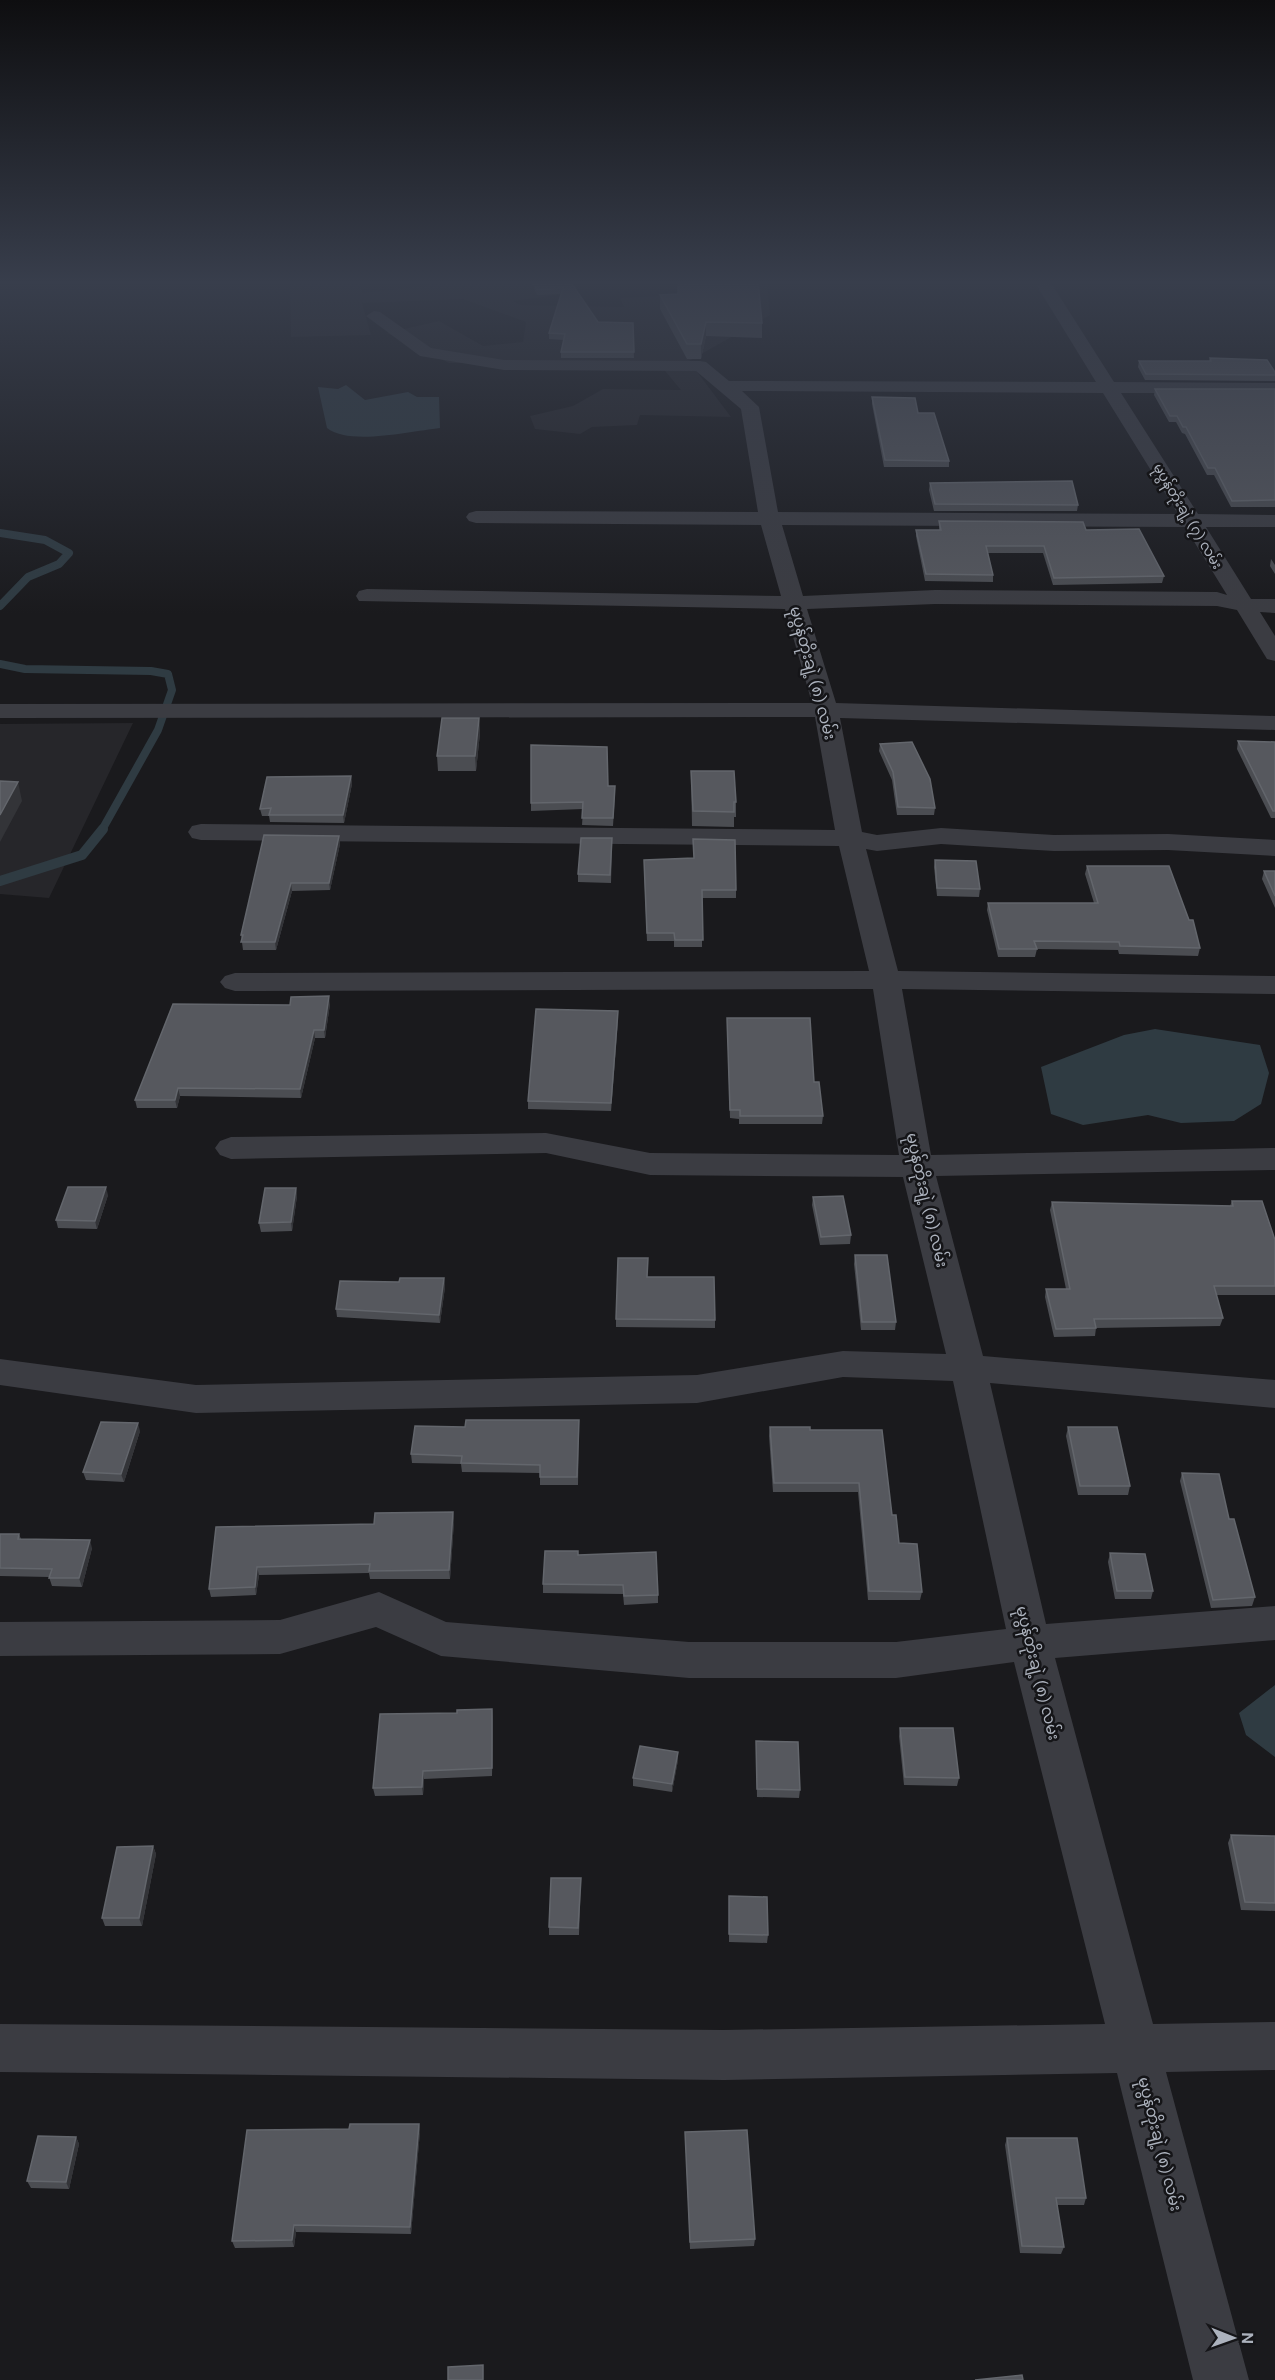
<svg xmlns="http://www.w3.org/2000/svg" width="1275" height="2380" viewBox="0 0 1275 2380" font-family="'DM Sans','Noto Sans Myanmar',sans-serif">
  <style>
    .built { fill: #26262a }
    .water { fill: #2f3b42 }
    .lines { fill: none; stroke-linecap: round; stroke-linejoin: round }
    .stream-far1 { stroke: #2f3b42; stroke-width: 8 }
    .stream { stroke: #2f3b42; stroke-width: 10 }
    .minor { fill: #3b3c42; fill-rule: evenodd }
    .wall { fill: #4b4d52 }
    .shaded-wall { fill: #333438 }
    .building { fill: #56585e; stroke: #63666c; stroke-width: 1.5 }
    .labels { text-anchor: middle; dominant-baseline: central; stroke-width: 5; stroke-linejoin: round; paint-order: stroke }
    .far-street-label { font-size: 14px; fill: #acb2bd; stroke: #151518 }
    .street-label { font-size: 16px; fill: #acb2bd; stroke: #151518 }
  </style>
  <rect width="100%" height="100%" fill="#1a1a1d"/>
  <path class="built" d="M 298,281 L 360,281 L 362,293 L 429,286 L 428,281 L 575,281 L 562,285 L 552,292 L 551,296 L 513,301 L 521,305 L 624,307 L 620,298 L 680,295 L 680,281 L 767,281 L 770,315 L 689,361 L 731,417 L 640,415 L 637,425 L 592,427 L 580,434 L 535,429 L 530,416 L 573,406 L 603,389 L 681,390 L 660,365 L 449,363 L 387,333 L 439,321 L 483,346 L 523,342 L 526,322 L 463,299 L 362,303 L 371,335 L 291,337 L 290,286 Z
    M 133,723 L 49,898 L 0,894 L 0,724 Z"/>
  <path class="water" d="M 346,385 L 365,400 L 408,392 L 417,397 L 439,397 L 440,428 C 412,431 349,446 327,428 L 318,387 L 338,389 Z
    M 1155,1029 L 1260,1045 L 1269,1073 L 1261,1104 L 1234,1121 L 1181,1123 L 1148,1115 L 1083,1125 L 1051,1114 L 1041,1067 L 1124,1035 Z
    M 1275,1685 L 1275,1757 L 1246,1735 L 1239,1713 Z"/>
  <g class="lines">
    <path class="stream-far1" d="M 0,533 L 45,540 L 69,553 L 59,564 L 28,577 L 0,606
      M 0,664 L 25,669 L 151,671 L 168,674 L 172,690 L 158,730 L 102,830"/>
    <path class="stream" d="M 0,881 L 82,855 L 103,829"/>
    <path class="minor" d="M 1045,281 L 1053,286 L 1114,382 L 1275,383 L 1275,393 L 1121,393 L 1198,514 L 1275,515 L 1275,527 L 1206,527 L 1251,599 L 1275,599 L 1275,613 L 1260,612 L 1275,636 L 1275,661 L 1267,659 L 1237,610 L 1217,606 L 935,604 L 807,609 L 836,703 L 1275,716 L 1275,730 L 840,718 L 862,832 L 877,835 L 941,828 L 1054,835 L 1168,834 L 1275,840 L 1275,856 L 1168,850 L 1054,851 L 941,844 L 877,851 L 866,849 L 898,971 L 1275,976 L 1275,994 L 902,989 L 931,1155 L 1275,1148 L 1275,1170 L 936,1176 L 983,1356 L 1275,1380 L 1275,1408 L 990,1383 L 1046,1624 L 1275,1606 L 1275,1640 L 1055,1658 L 1153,2024 L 1275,2022 L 1275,2070 L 1166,2072 L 1249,2380 L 1193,2380 L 1117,2073 L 724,2080 L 0,2072 L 0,2024 L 724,2030 L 1105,2024 L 1014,1662 L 896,1678 L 689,1678 L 441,1656 L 376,1627 L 280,1654 L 0,1656 L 0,1622 L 280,1620 L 379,1592 L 446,1622 L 689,1642 L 896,1642 L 1006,1629 L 953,1381 L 843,1377 L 697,1403 L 196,1413 L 0,1385 L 0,1359 L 196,1385 L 697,1375 L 843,1351 L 946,1354 L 903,1177 L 650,1175 L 546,1153 L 231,1159 L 220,1155 L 215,1148 L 220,1141 L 231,1137 L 546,1133 L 650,1153 L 899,1155 L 873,989 L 235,991 L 225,988 L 220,982 L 225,976 L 235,973 L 869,971 L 839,846 L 201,840 L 192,838 L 188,832 L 192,826 L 201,824 L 835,830 L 815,717 L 0,718 L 0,704 L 812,703 L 785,609 L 359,601 L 356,596 L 359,591 L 367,589 L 781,596 L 761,525 L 476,523 L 469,521 L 466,517 L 469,513 L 476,511 L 758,512 L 741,409 L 696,371 L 504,370 L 420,356 L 366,316 L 374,311 L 380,312 L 431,348 L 504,360 L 700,361 L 706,362 L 729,381 L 1096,382 L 1037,286 ZM 742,391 L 1103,393 L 1178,514 L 778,512 L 759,407 ZM 782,525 L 1185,527 L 1227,595 L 1217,592 L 935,590 L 803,596 Z"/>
  </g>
  <path class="wall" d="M 531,281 L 570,281 L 598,322 L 633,323 L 634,358 L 561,358 L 561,352 L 564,340 L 549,339 L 549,333 L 561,294 L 537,295 Z
    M 689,281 L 758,281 L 762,323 L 762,338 L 706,336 L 701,359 L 687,359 L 660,309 L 660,295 L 678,294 L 689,285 Z
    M 1210,358 L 1275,372 L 1275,381 L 1145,380 L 1138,367 L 1139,361 L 1209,361 Z
    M 1155,389 L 1275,389 L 1275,507 L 1231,507 L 1214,475 L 1207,475 L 1185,434 L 1182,433 L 1176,422 L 1169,422 L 1154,395 Z
    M 872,397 L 918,413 L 949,461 L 949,467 L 884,467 L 872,404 Z
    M 930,483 L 1078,505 L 1077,511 L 934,511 L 929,490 Z
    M 939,521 L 1086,530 L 1164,576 L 1162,583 L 1053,585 L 1043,553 L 988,553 L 993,575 L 993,582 L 925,581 L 916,536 L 916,530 L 939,530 Z
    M 1271,559 L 1275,565 L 1275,574 L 1270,566 Z
    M 479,718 L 480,733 L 476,771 L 438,771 L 437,756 Z
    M 1238,741 L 1275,742 L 1275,818 L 1271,818 L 1237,749 Z
    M 880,744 L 935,808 L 934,815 L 897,815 L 892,780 L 879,751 Z
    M 531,745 L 608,786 L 615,794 L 613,826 L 582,825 L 583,809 L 531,811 Z
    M 691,771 L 736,802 L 736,817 L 734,817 L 734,827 L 692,826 Z
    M 351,776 L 352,784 L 344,823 L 270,822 L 269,816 L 262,816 L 260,809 Z
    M 264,835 L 339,836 L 340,844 L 330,890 L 292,891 L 276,950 L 243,950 L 241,935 Z
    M 693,839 L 736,890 L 736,898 L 702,898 L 702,947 L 674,947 L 674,941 L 647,941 L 644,868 L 694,858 Z
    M 612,846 L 611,883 L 578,882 L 578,874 Z
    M 935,860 L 980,889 L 979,897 L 937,896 L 934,867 Z
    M 1087,866 L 1200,948 L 1198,956 L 1119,954 L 1118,950 L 1037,949 L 1035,957 L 998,957 L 987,910 L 988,903 L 1094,903 L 1085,874 Z
    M 1264,871 L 1275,871 L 1275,908 L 1262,879 Z
    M 330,1004 L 325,1038 L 315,1038 L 301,1098 L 180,1096 L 177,1108 L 137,1108 L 135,1100 L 290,1005 Z
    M 727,1018 L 814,1082 L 823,1116 L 822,1124 L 739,1124 L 739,1119 L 730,1118 Z
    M 618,1019 L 611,1111 L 528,1109 L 528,1101 Z
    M 296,1188 L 297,1196 L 292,1231 L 261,1232 L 259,1223 Z
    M 108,1195 L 97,1229 L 58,1228 L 56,1220 Z
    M 813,1197 L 851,1235 L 850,1244 L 820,1245 L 812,1205 Z
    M 1232,1201 L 1275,1240 L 1275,1295 L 1216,1295 L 1223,1318 L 1220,1326 L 1096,1328 L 1095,1336 L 1054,1337 L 1045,1297 L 1046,1289 L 1066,1289 L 1050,1210 L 1052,1202 L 1230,1206 Z
    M 855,1255 L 896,1322 L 895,1330 L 861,1330 L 854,1264 Z
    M 444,1278 L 445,1287 L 440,1323 L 337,1317 L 336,1309 Z
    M 616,1319 L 715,1320 L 715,1328 L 616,1327 Z
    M 579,1420 L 578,1485 L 540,1485 L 540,1473 L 462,1472 L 461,1464 L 412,1463 L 411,1454 L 465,1427 Z
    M 770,1427 L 810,1430 L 892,1515 L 899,1543 L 922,1592 L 920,1600 L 868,1600 L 858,1492 L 773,1492 L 769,1436 Z
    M 1068,1427 L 1130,1486 L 1128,1495 L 1078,1495 L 1066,1436 Z
    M 140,1431 L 124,1482 L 86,1480 L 83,1472 Z
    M 1182,1473 L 1229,1519 L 1255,1597 L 1252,1606 L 1211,1608 L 1180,1481 Z
    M 453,1512 L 454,1521 L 450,1579 L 370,1579 L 369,1573 L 259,1575 L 256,1595 L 211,1597 L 209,1589 L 216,1527 L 374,1524 Z
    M 0,1534 L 19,1534 L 21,1539 L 92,1548 L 82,1587 L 52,1586 L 49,1577 L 0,1576 Z
    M 1110,1553 L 1153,1591 L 1151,1599 L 1115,1599 L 1108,1562 Z
    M 578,1555 L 658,1595 L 658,1603 L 624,1605 L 623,1594 L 543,1593 L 543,1584 Z
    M 493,1717 L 492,1776 L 424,1779 L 423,1795 L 375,1796 L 373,1788 Z
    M 900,1728 L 959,1778 L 957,1786 L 904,1785 L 899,1736 Z
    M 756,1741 L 800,1790 L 799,1798 L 757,1797 Z
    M 678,1752 L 678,1760 L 672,1792 L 633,1786 L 633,1778 Z
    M 1231,1835 L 1275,1836 L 1275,1911 L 1241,1910 L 1228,1843 Z
    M 153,1846 L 156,1854 L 142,1926 L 105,1926 L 102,1918 Z
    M 581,1878 L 579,1935 L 549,1935 L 549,1927 Z
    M 729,1896 L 768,1935 L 767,1943 L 729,1942 Z
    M 419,2124 L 420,2131 L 411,2234 L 296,2232 L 294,2247 L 235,2248 L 232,2241 L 349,2129 Z
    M 685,2132 L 755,2239 L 754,2246 L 690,2249 Z
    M 76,2137 L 79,2144 L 69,2189 L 31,2188 L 27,2181 Z
    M 1007,2138 L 1086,2198 L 1084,2205 L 1057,2205 L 1064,2247 L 1061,2254 L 1020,2253 L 1005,2145 Z"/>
  <path class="shaded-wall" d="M 706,322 L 706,336 L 701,359 L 701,344 Z
    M 479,718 L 480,733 L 476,771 L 475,756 Z
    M 351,776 L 352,784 L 344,823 L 343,815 Z
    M 18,782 L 22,801 L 0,842 L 0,815 Z
    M 339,836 L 340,844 L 330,890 L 329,883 Z
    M 291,883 L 292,891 L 276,950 L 275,942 Z
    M 329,996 L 330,1004 L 325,1038 L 324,1030 Z
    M 618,1011 L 618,1019 L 611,1111 L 611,1103 Z
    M 314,1030 L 315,1038 L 301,1098 L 300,1089 Z
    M 178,1088 L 180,1096 L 177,1108 L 175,1100 Z
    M 106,1187 L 108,1195 L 97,1229 L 95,1221 Z
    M 296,1188 L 297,1196 L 292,1231 L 291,1222 Z
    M 444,1278 L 445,1287 L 440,1323 L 439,1315 Z
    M 138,1423 L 140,1431 L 124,1482 L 121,1474 Z
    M 453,1512 L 454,1521 L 450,1579 L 449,1570 Z
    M 90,1540 L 92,1548 L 82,1587 L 79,1578 Z
    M 257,1567 L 259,1575 L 256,1595 L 255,1587 Z
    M 492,1709 L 493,1717 L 492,1776 Z
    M 678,1752 L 678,1760 L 672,1792 L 672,1784 Z
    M 423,1771 L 424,1779 L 423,1795 L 422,1787 Z
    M 153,1846 L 156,1854 L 142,1926 L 139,1918 Z
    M 419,2124 L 420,2131 L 411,2234 L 410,2227 Z
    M 76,2137 L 79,2144 L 69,2189 L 66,2182 Z
    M 294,2225 L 296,2232 L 294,2247 L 292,2240 Z"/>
  <path class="building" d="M 533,281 L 570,281 L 598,322 L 633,323 L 634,352 L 561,352 L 565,334 L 549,333 L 563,288 L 537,290 Z
    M 692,281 L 758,281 L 762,323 L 706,322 L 701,344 L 687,344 L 660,295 L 678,294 L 678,285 L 693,285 Z
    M 1210,358 L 1267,360 L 1275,372 L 1275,375 L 1146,374 L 1139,361 L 1211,361 Z
    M 1155,389 L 1275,389 L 1275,500 L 1232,501 L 1215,468 L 1208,468 L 1186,427 L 1183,427 L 1177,416 L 1170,416 Z
    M 872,397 L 915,398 L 918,413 L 934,413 L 949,461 L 885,460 Z
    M 1072,481 L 1078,505 L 935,504 L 930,483 Z
    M 939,521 L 1083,522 L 1086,530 L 1139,529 L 1164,576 L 1054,578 L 1044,546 L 986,546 L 993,575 L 926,574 L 916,530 L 941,530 Z
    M 442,718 L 479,718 L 475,756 L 437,756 Z
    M 1238,741 L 1275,742 L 1275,811 L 1273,811 Z
    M 912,742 L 930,779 L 935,808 L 898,807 L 893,772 L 880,744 Z
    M 531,745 L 607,747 L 608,786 L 615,786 L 613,818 L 582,818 L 583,802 L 531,803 Z
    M 691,771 L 734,771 L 736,802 L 734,802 L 734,812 L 693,811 Z
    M 351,776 L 343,815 L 269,815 L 271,808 L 260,809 L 267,777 Z
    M 0,781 L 18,782 L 0,815 Z
    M 264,835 L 339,836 L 329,883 L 291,883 L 275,942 L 241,942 L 243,935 L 241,935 Z
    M 581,838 L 612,838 L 610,875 L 578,874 Z
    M 693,839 L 735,840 L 736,890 L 702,890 L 703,940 L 675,940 L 674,933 L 647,933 L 644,860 L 694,858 Z
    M 935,860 L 976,861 L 980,889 L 937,888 Z
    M 1087,866 L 1169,866 L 1189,920 L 1193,920 L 1200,948 L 1120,946 L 1119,942 L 1034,941 L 1037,949 L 999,949 L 988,903 L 1098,903 Z
    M 1264,871 L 1275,871 L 1275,896 Z
    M 329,996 L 324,1030 L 314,1030 L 300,1089 L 178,1088 L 175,1100 L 135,1100 L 173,1004 L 290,1005 L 291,997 Z
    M 536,1009 L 618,1011 L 611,1103 L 528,1101 Z
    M 727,1018 L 810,1018 L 814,1082 L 819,1082 L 823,1116 L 740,1116 L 740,1110 L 730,1110 Z
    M 68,1187 L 106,1187 L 95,1221 L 56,1220 Z
    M 265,1188 L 296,1188 L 291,1222 L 259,1223 Z
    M 843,1196 L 851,1235 L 821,1237 L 813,1197 Z
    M 1232,1201 L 1262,1201 L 1275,1240 L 1275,1286 L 1214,1286 L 1223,1318 L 1094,1319 L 1096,1328 L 1056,1329 L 1046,1289 L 1070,1289 L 1052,1202 L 1233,1206 Z
    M 855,1255 L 887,1255 L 896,1322 L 862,1322 Z
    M 618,1258 L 648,1258 L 647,1277 L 714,1277 L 715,1320 L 616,1319 Z
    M 400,1278 L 444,1278 L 439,1315 L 336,1309 L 340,1281 L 399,1282 Z
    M 466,1420 L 579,1420 L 577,1477 L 540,1477 L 540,1465 L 461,1463 L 462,1456 L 411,1454 L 415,1426 L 465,1427 Z
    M 101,1422 L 138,1423 L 121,1474 L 83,1472 Z
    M 770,1427 L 810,1427 L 810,1430 L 882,1430 L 892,1515 L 896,1515 L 899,1543 L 917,1544 L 922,1592 L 869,1591 L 859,1483 L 774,1483 Z
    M 1068,1427 L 1117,1427 L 1130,1486 L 1080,1486 Z
    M 1182,1473 L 1219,1474 L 1229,1519 L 1234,1519 L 1255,1597 L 1213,1600 Z
    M 453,1512 L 449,1570 L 369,1571 L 370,1564 L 257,1567 L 255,1587 L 209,1589 L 216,1527 L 374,1524 L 375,1513 Z
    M 0,1534 L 19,1534 L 18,1539 L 90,1540 L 79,1578 L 49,1578 L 52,1569 L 0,1568 Z
    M 545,1551 L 578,1551 L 578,1555 L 656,1552 L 658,1595 L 624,1596 L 623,1585 L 543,1584 Z
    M 1110,1553 L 1145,1554 L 1153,1591 L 1117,1591 Z
    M 492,1709 L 492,1768 L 423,1771 L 422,1787 L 373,1788 L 380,1714 L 457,1713 L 457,1710 Z
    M 900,1728 L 953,1728 L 959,1778 L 905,1777 Z
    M 756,1741 L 798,1742 L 800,1790 L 757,1789 Z
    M 640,1746 L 678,1752 L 672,1784 L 633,1778 Z
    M 1231,1835 L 1275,1836 L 1275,1903 L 1245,1902 Z
    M 153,1846 L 139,1918 L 102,1918 L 117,1847 Z
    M 551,1878 L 581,1878 L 578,1928 L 549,1927 Z
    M 729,1896 L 767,1897 L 768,1935 L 729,1934 Z
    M 350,2124 L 419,2124 L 410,2227 L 294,2225 L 292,2240 L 232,2241 L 247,2130 L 349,2129 Z
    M 747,2130 L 755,2239 L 690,2242 L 685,2132 Z
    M 38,2136 L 76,2137 L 66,2182 L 27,2181 Z
    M 1007,2138 L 1077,2138 L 1086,2198 L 1056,2198 L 1064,2247 L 1022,2246 Z
    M 483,2365 L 483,2380 L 448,2380 L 448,2367 Z
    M 1022,2375 L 1023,2380 L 975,2380 Z"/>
  <linearGradient id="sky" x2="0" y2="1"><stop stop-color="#0e0e10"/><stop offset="0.46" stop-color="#383e4c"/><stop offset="1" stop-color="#383e4c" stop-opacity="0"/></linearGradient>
  <rect width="1275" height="614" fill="url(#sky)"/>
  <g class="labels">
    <g class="far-street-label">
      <text transform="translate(1188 516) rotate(59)">မုပွန်တိုးချဲ့ (၇) လမ်း</text>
    </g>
    <g class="street-label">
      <text transform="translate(813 673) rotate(75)">မုပွန်တိုးချဲ့ (၈) လမ်း</text>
      <text transform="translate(927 1200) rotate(77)">မုပွန်တိုးချဲ့ (၈) လမ်း</text>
      <text transform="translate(1038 1673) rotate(76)">မုပွန်တိုးချဲ့ (၈) လမ်း</text>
      <text transform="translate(1160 2144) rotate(76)">မုပွန်တိုးချဲ့ (၈) လမ်း</text>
    </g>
  </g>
  <g transform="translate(1233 2338) rotate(91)" stroke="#151518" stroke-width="4.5" paint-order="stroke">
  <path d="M0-4.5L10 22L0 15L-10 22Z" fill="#acb2bd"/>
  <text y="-9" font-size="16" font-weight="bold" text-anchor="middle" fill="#acb2bd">N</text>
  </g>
</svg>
